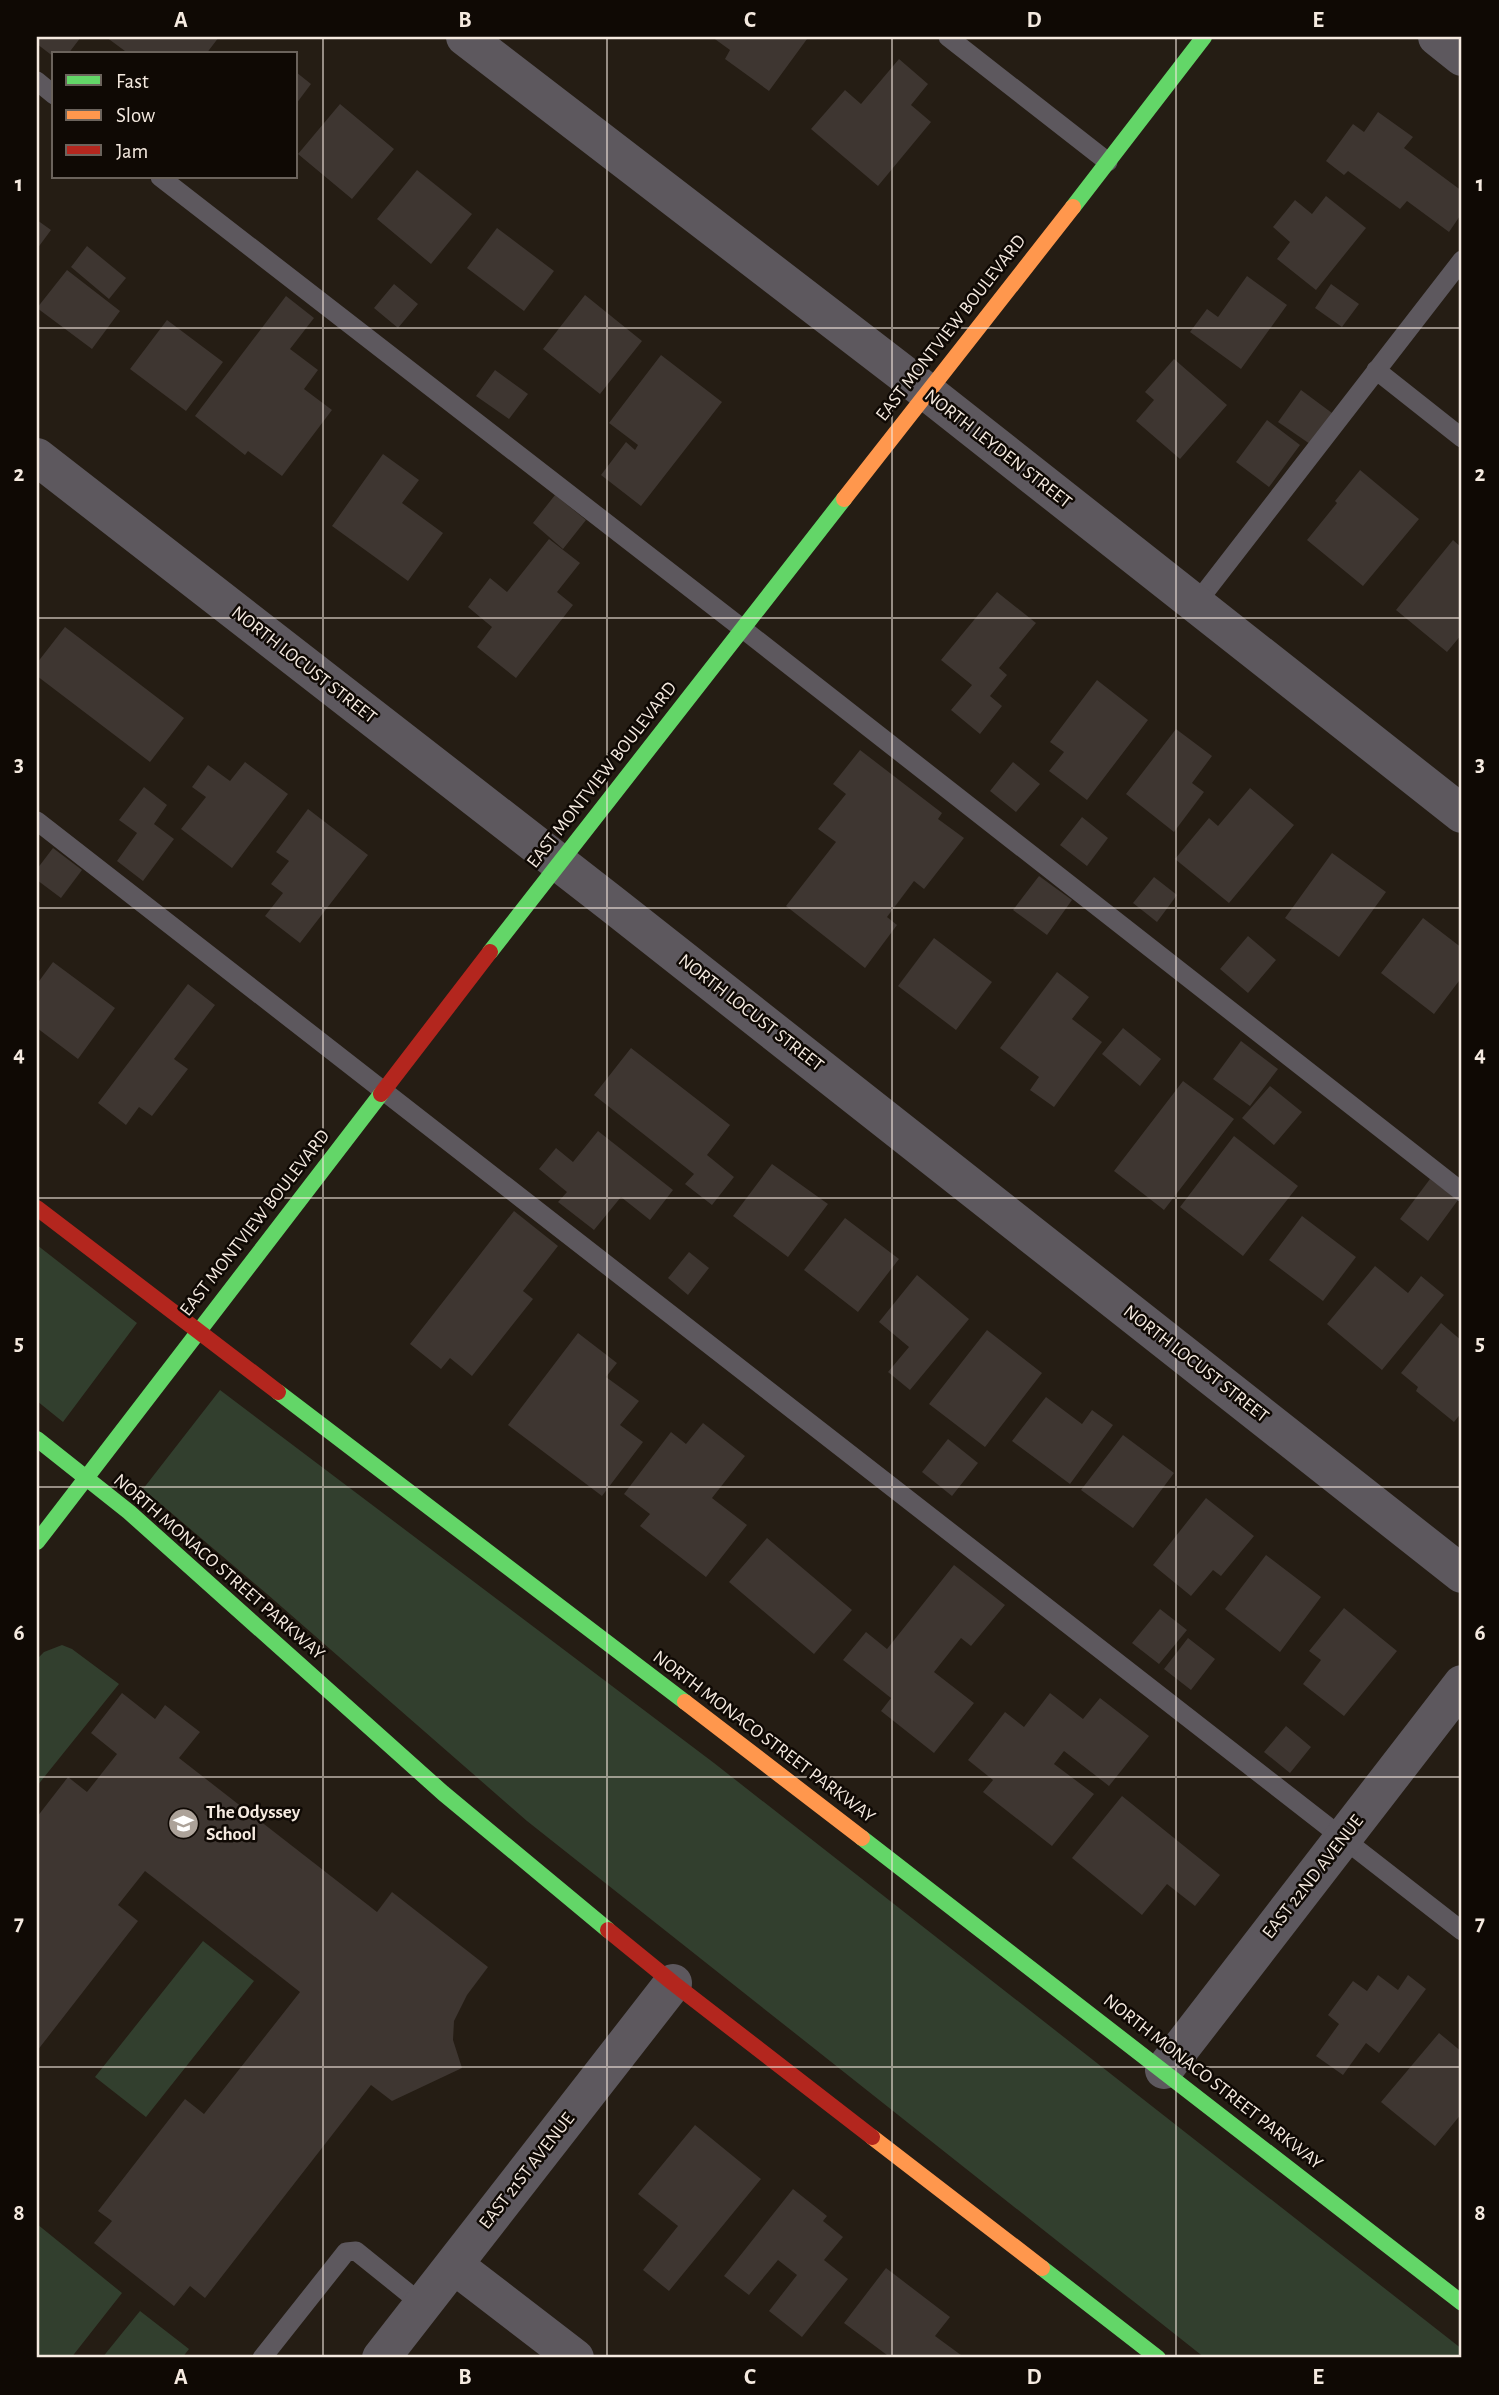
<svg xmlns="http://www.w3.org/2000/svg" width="1499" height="2395" viewBox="0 0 1499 2395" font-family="'Alegreya Sans',sans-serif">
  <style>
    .green { fill: #323f2e }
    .building { fill: #3e3631 }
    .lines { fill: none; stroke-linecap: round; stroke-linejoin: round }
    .lane { stroke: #5d585e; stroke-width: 19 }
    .street { stroke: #5d585e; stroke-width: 38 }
    .fast { stroke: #63d668; stroke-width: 16 }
    .slow { stroke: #ff974d; stroke-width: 16 }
    .jam { stroke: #b3261e; stroke-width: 16 }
    .grid { fill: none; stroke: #f5eae0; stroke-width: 2; stroke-opacity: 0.55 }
    .labels { text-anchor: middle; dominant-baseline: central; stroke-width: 5; stroke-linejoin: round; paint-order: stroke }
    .street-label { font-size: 19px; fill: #f5eae0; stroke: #0f0904 }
    .poi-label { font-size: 19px; font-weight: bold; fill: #f5eae0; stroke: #0f0904; text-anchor: start }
    .neatline { fill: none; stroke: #f5eae0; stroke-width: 2.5 }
    .grid-label { font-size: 23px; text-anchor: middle; font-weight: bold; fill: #f5eae0 }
  </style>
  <rect width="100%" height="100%" fill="#251d14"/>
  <path class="green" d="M 37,1245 L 137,1323 L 63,1422 L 37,1401 Z
    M 220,1390 L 714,1763 L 1462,2349 L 1462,2358 L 1205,2358 L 527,1821 L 267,1594 L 143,1489 Z
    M 62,1645 L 72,1649 L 119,1684 L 37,1786 L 37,1659 L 44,1652 Z
    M 203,1941 L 254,1981 L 146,2117 L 95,2077 Z
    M 37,2224 L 122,2293 L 71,2358 L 37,2358 Z
    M 140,2311 L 189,2349 L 182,2358 L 102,2358 Z"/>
  <path class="building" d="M 37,37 L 81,37 L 68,54 L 54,54 L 54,57 L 37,44 Z
    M 106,37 L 219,37 L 206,54 L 129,54 Z
    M 712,37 L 804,37 L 807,39 L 769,91 L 725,59 L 730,50 Z
    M 899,59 L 928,84 L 911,105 L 931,122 L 878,186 L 811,129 L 845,90 L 861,104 Z
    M 296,72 L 311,84 L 296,104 Z
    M 340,104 L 394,149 L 352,199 L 298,154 Z
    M 1378,112 L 1413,137 L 1404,148 L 1462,191 L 1462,213 L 1449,232 L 1407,201 L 1400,209 L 1348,171 L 1344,175 L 1326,161 L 1353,124 L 1364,132 Z
    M 417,170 L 472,214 L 431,264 L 377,219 Z
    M 1326,196 L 1366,228 L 1316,290 L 1277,259 L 1290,242 L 1273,227 L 1295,200 L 1312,214 Z
    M 37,220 L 51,230 L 37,249 Z
    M 497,228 L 554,271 L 524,311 L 467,268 Z
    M 87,246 L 126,278 L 109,299 L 71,267 Z
    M 67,270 L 120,311 L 92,349 L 37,308 Z
    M 1247,276 L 1287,305 L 1241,369 L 1190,332 L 1207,309 L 1218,317 Z
    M 394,284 L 418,304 L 398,328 L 374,308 Z
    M 1331,284 L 1359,304 L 1342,327 L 1315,308 Z
    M 585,295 L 642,341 L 600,394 L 543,349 Z
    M 286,296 L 314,318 L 290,349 L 318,370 L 304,389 L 332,410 L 282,476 L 248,451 L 245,455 L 195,416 Z
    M 167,320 L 223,362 L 186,411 L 130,369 Z
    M 661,355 L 722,402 L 641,506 L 601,475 L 626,442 L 635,450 L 638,445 L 609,423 Z
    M 1174,359 L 1227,405 L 1180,459 L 1136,421 L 1154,400 L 1145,392 Z
    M 495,370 L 528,394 L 509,419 L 476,396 Z
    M 1301,390 L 1332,413 L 1310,444 L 1278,422 Z
    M 1267,420 L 1300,445 L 1269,487 L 1236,462 Z
    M 383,454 L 419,480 L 402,503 L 443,533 L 408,581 L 332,526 Z
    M 1360,470 L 1419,519 L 1363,586 L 1307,540 L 1337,503 L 1335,501 Z
    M 555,495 L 586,520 L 563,549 L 533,523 Z
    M 549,539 L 580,563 L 557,592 L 573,605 L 516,678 L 477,647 L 492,627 L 468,607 L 490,578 L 507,592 Z
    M 1453,540 L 1462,548 L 1462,634 L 1447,652 L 1396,610 Z
    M 997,592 L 1036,623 L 999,668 L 1007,675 L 990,696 L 1002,706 L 980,734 L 951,710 L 972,685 L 941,660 Z
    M 65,627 L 184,718 L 150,762 L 37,676 L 37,663 Z
    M 1097,680 L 1148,720 L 1087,800 L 1049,771 L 1064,752 L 1050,742 Z
    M 1176,729 L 1212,756 L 1192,783 L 1204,792 L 1174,832 L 1126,794 Z
    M 860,750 L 942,813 L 938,819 L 964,838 L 924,889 L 914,881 L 887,917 L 897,925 L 865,968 L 786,906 L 836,842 L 818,829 L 846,794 L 833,784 Z
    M 245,762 L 288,794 L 232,868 L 181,829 L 206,797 L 192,787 L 208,765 L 230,781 Z
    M 1013,762 L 1040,784 L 1016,812 L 990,791 Z
    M 144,787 L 167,805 L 154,824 L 174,839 L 143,881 L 117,861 L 137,833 L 119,820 Z
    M 1250,788 L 1294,825 L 1229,903 L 1175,859 L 1209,818 L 1218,826 Z
    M 308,809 L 368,855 L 300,943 L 265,916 L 283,893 L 271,884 L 289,861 L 276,852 Z
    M 1082,817 L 1108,838 L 1087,866 L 1060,845 Z
    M 53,848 L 82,870 L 61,898 L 37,880 L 37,869 Z
    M 1332,853 L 1386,892 L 1339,957 L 1285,918 Z
    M 1039,876 L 1072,900 L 1047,935 L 1013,910 Z
    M 1154,877 L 1177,895 L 1157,922 L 1133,903 Z
    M 1423,918 L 1462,948 L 1462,977 L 1434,1014 L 1381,973 Z
    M 1248,936 L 1276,960 L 1248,993 L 1220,969 Z
    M 934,938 L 992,982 L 956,1030 L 898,986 Z
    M 53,962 L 115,1008 L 78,1059 L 37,1028 L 37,984 Z
    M 1057,972 L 1089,997 L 1072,1019 L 1102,1042 L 1054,1107 L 1030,1090 L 1039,1077 L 1000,1048 Z
    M 188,984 L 215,1005 L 174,1059 L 188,1069 L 152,1116 L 139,1107 L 126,1125 L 98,1103 Z
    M 1123,1028 L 1161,1059 L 1140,1086 L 1102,1054 Z
    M 1241,1041 L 1278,1069 L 1250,1106 L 1213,1079 Z
    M 631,1048 L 730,1125 L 707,1155 L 734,1177 L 712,1205 L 685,1184 L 694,1174 L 594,1095 Z
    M 1183,1081 L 1234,1119 L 1164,1210 L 1114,1171 Z
    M 1270,1086 L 1302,1112 L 1274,1145 L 1242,1118 Z
    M 598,1131 L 673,1190 L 650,1220 L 621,1197 L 594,1230 L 558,1202 L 567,1192 L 539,1169 L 556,1148 L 573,1162 Z
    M 1234,1136 L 1298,1186 L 1243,1256 L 1180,1207 Z
    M 772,1164 L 828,1204 L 788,1257 L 733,1216 Z
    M 1430,1179 L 1458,1200 L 1428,1241 L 1400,1219 Z
    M 514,1211 L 558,1246 L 523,1291 L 533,1299 L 472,1376 L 450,1358 L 441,1369 L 410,1344 Z
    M 1302,1216 L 1356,1257 L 1323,1301 L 1269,1260 Z
    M 845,1218 L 899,1259 L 858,1312 L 804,1270 Z
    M 689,1252 L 709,1268 L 688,1295 L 668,1278 Z
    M 1375,1266 L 1408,1293 L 1421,1276 L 1444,1295 L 1382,1370 L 1327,1324 Z
    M 917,1275 L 969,1319 L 910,1390 L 888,1372 L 909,1347 L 879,1322 Z
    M 1441,1323 L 1462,1341 L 1462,1412 L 1454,1422 L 1416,1391 L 1418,1387 L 1401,1373 Z
    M 987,1330 L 1042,1373 L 985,1447 L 929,1404 Z
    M 578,1333 L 617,1363 L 606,1377 L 639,1401 L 620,1425 L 643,1442 L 602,1496 L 508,1425 Z
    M 1046,1397 L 1082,1424 L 1092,1410 L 1113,1425 L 1070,1484 L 1012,1441 Z
    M 703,1423 L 745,1456 L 712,1498 L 747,1525 L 706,1577 L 640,1526 L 650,1514 L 624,1494 L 671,1432 L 686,1444 Z
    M 1123,1435 L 1174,1473 L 1133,1528 L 1081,1490 Z
    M 948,1439 L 978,1463 L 952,1496 L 922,1472 Z
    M 1206,1498 L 1254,1536 L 1221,1576 L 1213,1570 L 1191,1596 L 1153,1565 Z
    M 767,1538 L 852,1610 L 814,1654 L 729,1582 Z
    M 1266,1555 L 1321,1597 L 1280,1652 L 1225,1609 Z
    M 954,1565 L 1005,1605 L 971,1646 L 961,1638 L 934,1672 L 974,1703 L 934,1753 L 881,1711 L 891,1698 L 843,1660 L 866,1632 L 887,1649 Z
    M 1344,1608 L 1397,1651 L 1344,1716 L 1303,1684 L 1321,1660 L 1309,1651 Z
    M 1160,1609 L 1187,1630 L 1159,1664 L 1132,1643 Z
    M 1188,1638 L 1215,1659 L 1191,1690 L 1164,1669 Z
    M 122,1693 L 155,1719 L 165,1705 L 200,1732 L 179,1758 L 377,1912 L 392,1892 L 488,1967 L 467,1995 L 454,2021 L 453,2040 L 462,2068 L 392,2101 L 371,2085 L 205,2298 L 190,2286 L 174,2306 L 94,2243 L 112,2221 L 98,2211 L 185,2099 L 204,2114 L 300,1992 L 145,1871 L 118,1905 L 138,1921 L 37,2051 L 37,1817 L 68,1777 L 87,1792 L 117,1754 L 91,1733 Z
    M 1050,1693 L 1083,1719 L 1100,1698 L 1149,1736 L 1109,1786 L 1064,1751 L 1054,1764 L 1094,1794 L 1052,1846 L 983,1792 L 993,1780 L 968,1760 L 1005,1712 L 1024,1727 Z
    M 1286,1726 L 1311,1747 L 1290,1773 L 1264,1752 Z
    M 1122,1796 L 1220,1875 L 1195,1906 L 1167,1884 L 1142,1915 L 1072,1858 Z
    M 1378,1975 L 1398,1990 L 1408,1975 L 1426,1989 L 1379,2053 L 1366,2043 L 1343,2075 L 1316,2056 L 1339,2024 L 1328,2015 L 1353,1981 L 1367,1991 Z
    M 1439,2033 L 1462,2052 L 1462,2113 L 1435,2146 L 1381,2102 Z
    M 695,2125 L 761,2179 L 669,2291 L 643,2270 L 678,2226 L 638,2194 Z
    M 793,2189 L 827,2216 L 823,2221 L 843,2237 L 824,2260 L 848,2279 L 802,2337 L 769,2311 L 797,2275 L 778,2260 L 749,2295 L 724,2276 Z
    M 886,2268 L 950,2317 L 935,2336 L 965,2358 L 891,2358 L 844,2323 Z"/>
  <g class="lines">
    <path class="lane" d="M 948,37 L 1108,162
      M 37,81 L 54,95
      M 160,177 L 743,629 L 1462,1192
      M 1376,370 L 1462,438
      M 1195,605 L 1462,260
      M 37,821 L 1462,1931
      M 262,2358 L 346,2252 L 356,2251 L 423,2305"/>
    <path class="street" d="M 465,37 L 927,392 L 1462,814
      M 1437,37 L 1462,57
      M 37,457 L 612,904 L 1462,1574
      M 1164,2070 L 1462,1684
      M 454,2265 L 575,2358
      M 381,2358 L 673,1983"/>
    <path class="fast" d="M 1073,207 L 1204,37
      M 490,952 L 844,499
      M 278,1392 L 685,1702
      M 37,1439 L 129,1512 L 443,1793 L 608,1930
      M 37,1542 L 381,1094
      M 862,1838 L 1462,2303
      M 1042,2268 L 1158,2358"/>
    <path class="slow" d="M 844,499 L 1073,207
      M 685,1702 L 862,1838
      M 872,2137 L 1042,2268"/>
    <path class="jam" d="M 381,1094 L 490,952
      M 37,1208 L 278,1392
      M 608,1930 L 673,1983 L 872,2137"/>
  </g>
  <path class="grid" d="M 323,37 L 323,2358M 607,37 L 607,2358M 892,37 L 892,2358M 1176,37 L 1176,2358M 37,328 L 1462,328M 37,618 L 1462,618M 37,908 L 1462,908M 37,1198 L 1462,1198M 37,1487 L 1462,1487M 37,1777 L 1462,1777M 37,2067 L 1462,2067"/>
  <defs>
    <symbol id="school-disc" viewBox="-11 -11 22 22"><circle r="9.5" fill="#aca299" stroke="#0f0904"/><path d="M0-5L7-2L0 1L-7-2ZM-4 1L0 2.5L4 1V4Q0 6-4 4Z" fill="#fff"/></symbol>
  </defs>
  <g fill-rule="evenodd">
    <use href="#school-disc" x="166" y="1806" width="35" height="35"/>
  </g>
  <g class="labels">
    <g class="street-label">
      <text transform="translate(951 328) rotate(-52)">EAST MONTVIEW BOULEVARD</text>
      <text transform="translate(998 449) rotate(38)">NORTH LEYDEN STREET</text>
      <text transform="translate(304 665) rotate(38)">NORTH LOCUST STREET</text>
      <text transform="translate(602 775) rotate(-52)">EAST MONTVIEW BOULEVARD</text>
      <text transform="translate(751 1013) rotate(38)">NORTH LOCUST STREET</text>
      <text transform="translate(255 1223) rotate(-52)">EAST MONTVIEW BOULEVARD</text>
      <text transform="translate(1196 1364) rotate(38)">NORTH LOCUST STREET</text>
      <text transform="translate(219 1567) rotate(41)">NORTH MONACO STREET PARKWAY</text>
      <text transform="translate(764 1737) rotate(37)">NORTH MONACO STREET PARKWAY</text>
      <text transform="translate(1313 1877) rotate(-52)">EAST 22ND AVENUE</text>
      <text transform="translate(1213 2082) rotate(38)">NORTH MONACO STREET PARKWAY</text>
      <text transform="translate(527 2171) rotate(-52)">EAST 21ST AVENUE</text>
    </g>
    <g class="poi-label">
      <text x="206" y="1812">The Odyssey<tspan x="206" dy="22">School</tspan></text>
    </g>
  </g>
  <rect width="1499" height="2395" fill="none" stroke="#0f0904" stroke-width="77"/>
  <rect x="52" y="52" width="245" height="126" fill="#0f0904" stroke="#6b635c" stroke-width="2"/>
  <rect x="66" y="75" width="35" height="10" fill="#63d668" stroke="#6b635c" stroke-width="2"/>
  <text x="116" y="88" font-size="21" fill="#f5eae0">Fast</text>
  <rect x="66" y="110" width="35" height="10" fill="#ff974d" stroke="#6b635c" stroke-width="2"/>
  <text x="116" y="122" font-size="21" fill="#f5eae0">Slow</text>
  <rect x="66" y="145" width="35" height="10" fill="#b3261e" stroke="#6b635c" stroke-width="2"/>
  <text x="116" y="158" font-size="21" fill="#f5eae0">Jam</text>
  <rect x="38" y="38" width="1422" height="2318" class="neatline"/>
  <g class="grid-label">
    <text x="181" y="27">A</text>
    <text x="465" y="27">B</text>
    <text x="750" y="27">C</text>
    <text x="1034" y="27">D</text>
    <text x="1318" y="27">E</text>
    <text x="19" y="191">1</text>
    <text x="1480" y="191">1</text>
    <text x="19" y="481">2</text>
    <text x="1480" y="481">2</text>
    <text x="19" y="771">3</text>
    <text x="1480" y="771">3</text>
    <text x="19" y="1061">4</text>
    <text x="1480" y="1061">4</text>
    <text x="19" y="1350">5</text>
    <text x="1480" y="1350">5</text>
    <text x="19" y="1640">6</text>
    <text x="1480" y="1640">6</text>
    <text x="19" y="1930">7</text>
    <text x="1480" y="1930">7</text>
    <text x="19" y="2220">8</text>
    <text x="1480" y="2220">8</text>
    <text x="181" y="2384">A</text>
    <text x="465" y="2384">B</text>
    <text x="750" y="2384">C</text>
    <text x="1034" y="2384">D</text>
    <text x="1318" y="2384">E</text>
  </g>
</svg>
